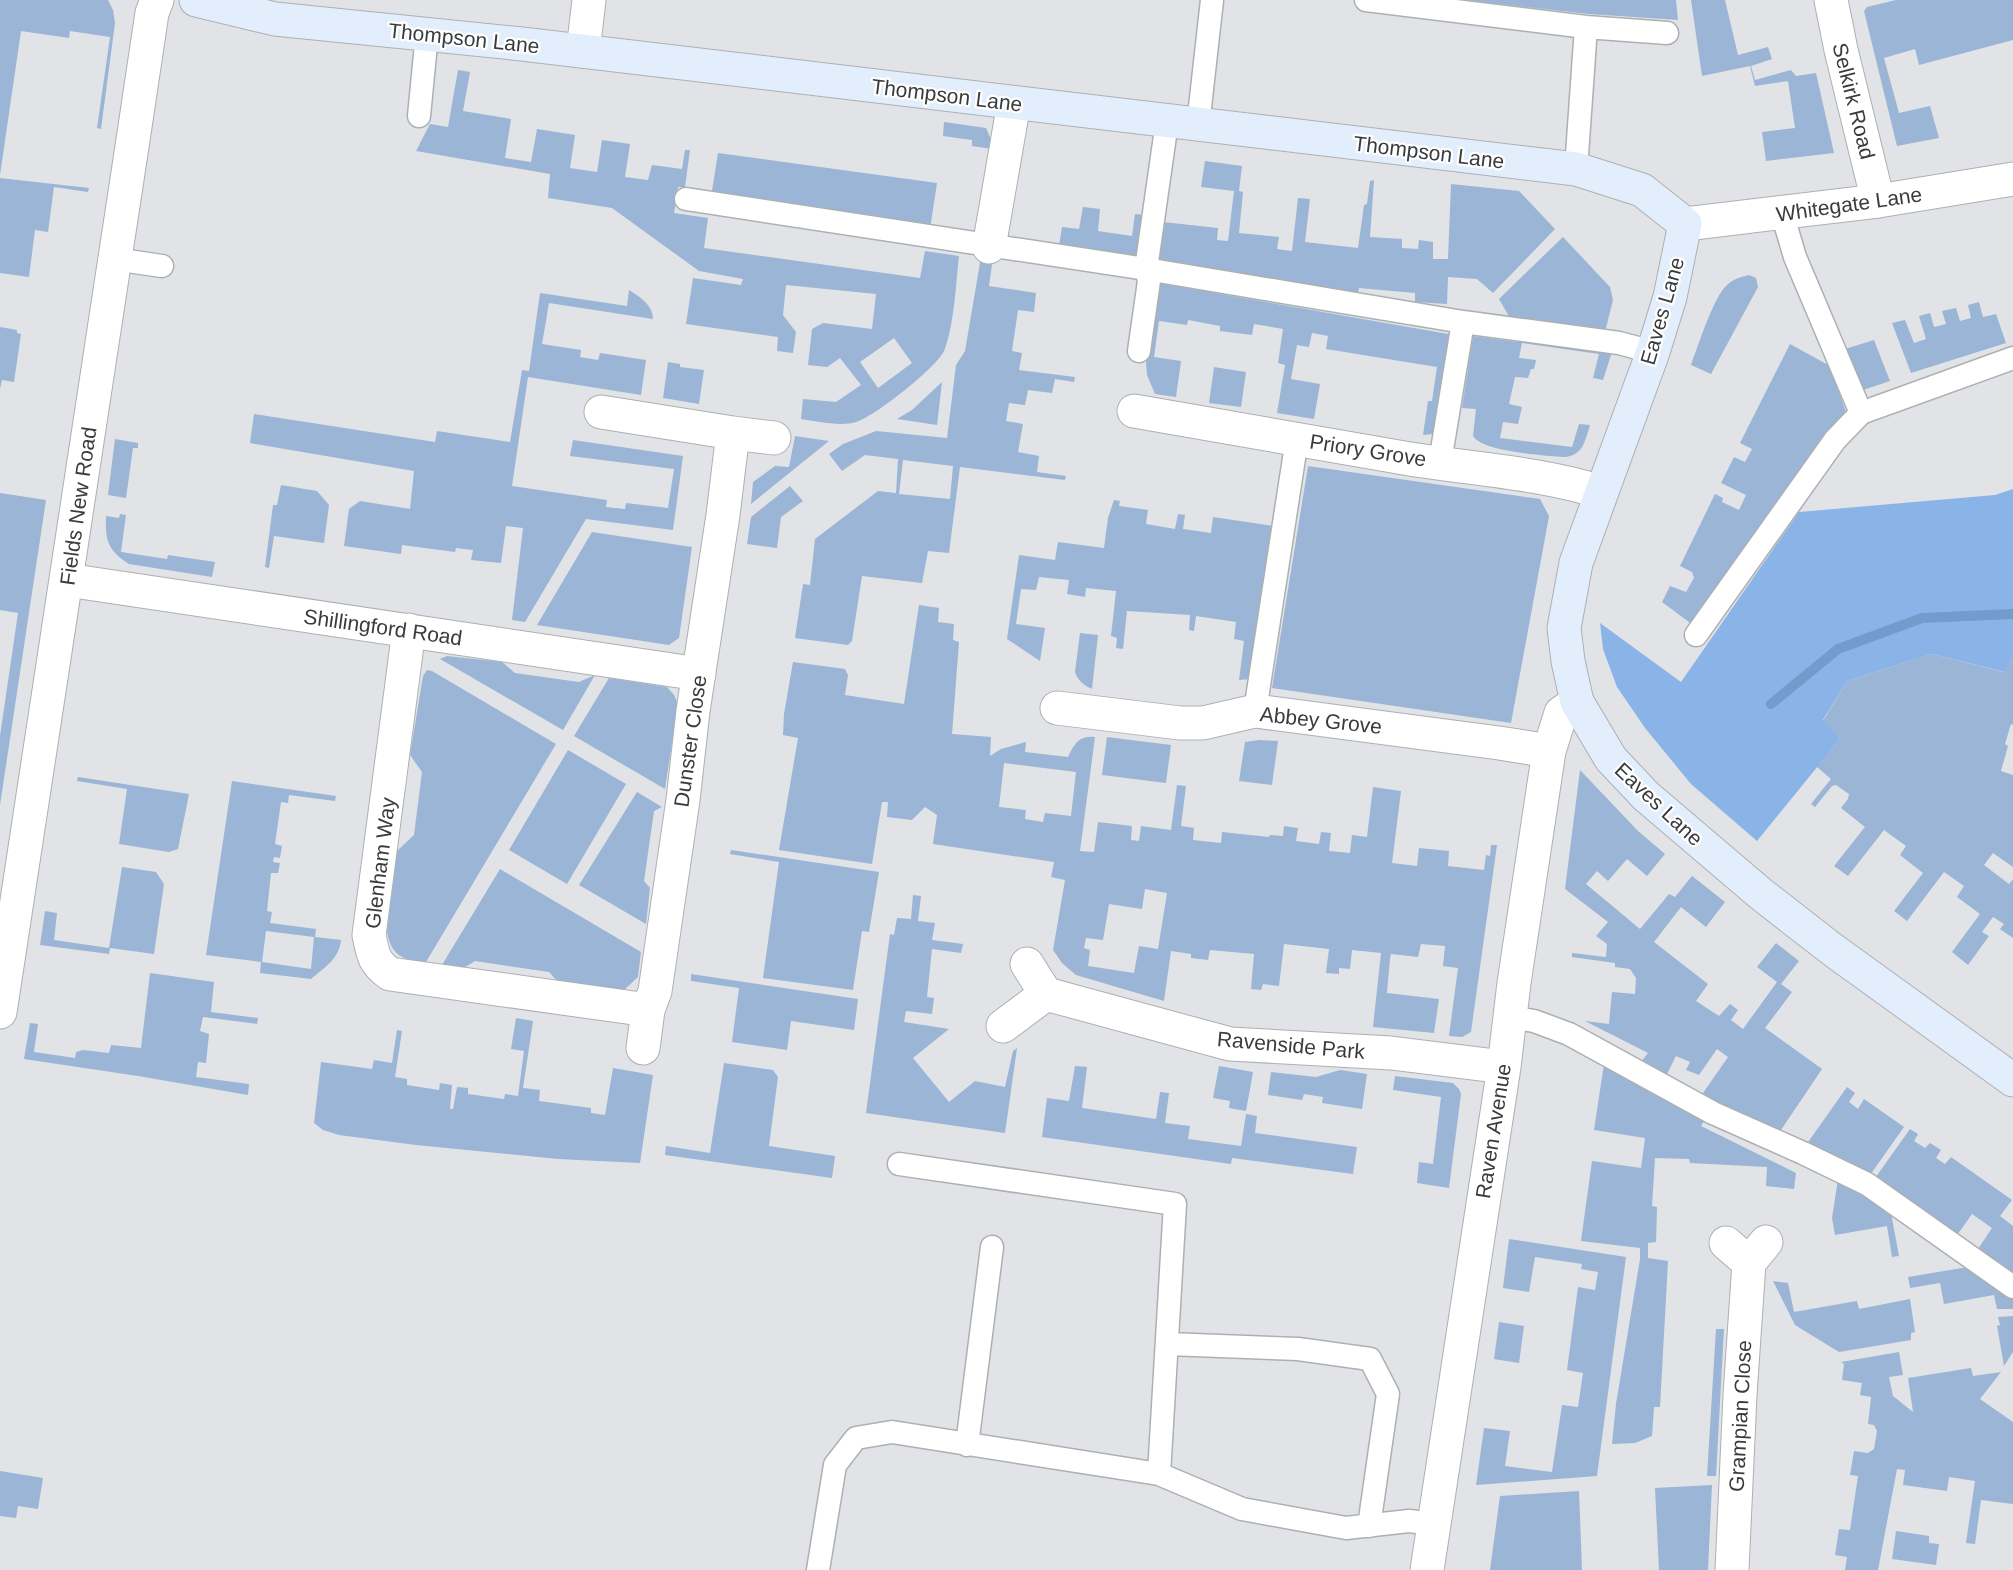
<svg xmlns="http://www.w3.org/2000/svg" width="2013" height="1570" viewBox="0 0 2013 1570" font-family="Helvetica,sans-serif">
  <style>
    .green { fill: #9ab5d5; fill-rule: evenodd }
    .forest { fill: #8ab4e7 }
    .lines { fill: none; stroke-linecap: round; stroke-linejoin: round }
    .stream { stroke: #739ccd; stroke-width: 10 }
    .service-casing { stroke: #adb0b3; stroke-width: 25 }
    .minor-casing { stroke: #adb0b3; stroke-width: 35 }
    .tertiary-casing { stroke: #adb0b3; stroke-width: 35 }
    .secondary-casing { stroke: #adb0b3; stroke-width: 35 }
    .service { stroke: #fff; stroke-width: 22 }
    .minor { stroke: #fff; stroke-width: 33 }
    .tertiary { stroke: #fff; stroke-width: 33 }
    .secondary { stroke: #e2eefc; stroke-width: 33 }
    .labels { text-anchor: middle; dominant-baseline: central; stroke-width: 4.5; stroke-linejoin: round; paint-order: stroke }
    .street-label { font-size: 21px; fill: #3a3b3c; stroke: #fff }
  </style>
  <rect width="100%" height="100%" fill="#e1e3e7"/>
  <path class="green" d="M 0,0 L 108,0 L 113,10 L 115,23 L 101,129 L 97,128 L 110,37 L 70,31 L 69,38 L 21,31 L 0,175 Z
    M 1465,0 L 1676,0 L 1678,20 L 1589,14 Z
    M 1691,0 L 1725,0 L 1738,55 L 1768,47 L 1772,59 L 1751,66 L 1755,80 L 1791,70 L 1796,76 L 1816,73 L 1834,153 L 1766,161 L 1762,132 L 1795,128 L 1788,81 L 1755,86 L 1750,66 L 1702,76 Z
    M 1896,0 L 2013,0 L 2013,40 L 1919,65 L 1915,49 L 1884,58 L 1899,113 L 1930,106 L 1939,138 L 1897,146 L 1864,11 L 1867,7 Z
    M 458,70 L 470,72 L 463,111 L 511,119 L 505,158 L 531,162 L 537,129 L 575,135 L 570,168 L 597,172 L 602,140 L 630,144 L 625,177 L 648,180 L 652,165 L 682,169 L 685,150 L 690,150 L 685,187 L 678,187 L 674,213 L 708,218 L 704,248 L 920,278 L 925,251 L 959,256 C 956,282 954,327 944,351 C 936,368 874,417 856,422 C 839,427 817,421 801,419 L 803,399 L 836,402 L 861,385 L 840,358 L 827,367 L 808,365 L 812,329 L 823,323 L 872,329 L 876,294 L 786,285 L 783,315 L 796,332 L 793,353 L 777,351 L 778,337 L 686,324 L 693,278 L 741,285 L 743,279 L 699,271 L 612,208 L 548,198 L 550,174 L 416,151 L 430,124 L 448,127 ZM 894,338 L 912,363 L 878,388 L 860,362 Z
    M 944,122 L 986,128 L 993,144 L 992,149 L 972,146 L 972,140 L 943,136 Z
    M 718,153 L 937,183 L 930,229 L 712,191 Z
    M 1205,161 L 1242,166 L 1239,191 L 1243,192 L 1239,233 L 1279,237 L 1277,249 L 1292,251 L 1298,198 L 1310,199 L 1305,242 L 1358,248 L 1364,205 L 1367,204 L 1370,181 L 1374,180 L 1370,237 L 1402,239 L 1402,248 L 1418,249 L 1419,240 L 1433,242 L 1433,259 L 1448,259 L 1451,184 L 1519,191 L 1555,229 L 1493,293 L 1477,279 L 1448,277 L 1447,304 L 1415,302 L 1415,293 L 1359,288 L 1358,295 L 1158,262 L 1163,222 L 1218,228 L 1217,240 L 1228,241 L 1234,191 L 1201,187 Z
    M 0,178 L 89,188 L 88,192 L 54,187 L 48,232 L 35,230 L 29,277 L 0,273 Z
    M 1083,207 L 1100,209 L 1098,231 L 1132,236 L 1135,214 L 1144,215 L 1138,257 L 1059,246 L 1062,227 L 1079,229 Z
    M 1563,237 L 1610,287 L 1613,300 L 1605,332 L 1510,318 L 1499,299 Z
    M 981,257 L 993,257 L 989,286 L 1036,293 L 1034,312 L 1018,310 L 1012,351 L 1022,353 L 1019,370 L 1075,377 L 1074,382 L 1055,379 L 1052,393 L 1028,390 L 1025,405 L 1009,403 L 1006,421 L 1023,424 L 1018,452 L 1039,456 L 1037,472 L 1066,476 L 1065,480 L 960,467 L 949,553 L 928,551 L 922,583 L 862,576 L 852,641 L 848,645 L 795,638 L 803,584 L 810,585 L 815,539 L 878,491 L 896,493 L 898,459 L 865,455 L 842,471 L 829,454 L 843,444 L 876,431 L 947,438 L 956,365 L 965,351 ZM 903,460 L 953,466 L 950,499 L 899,494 Z
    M 1749,275 L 1756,278 L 1758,287 L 1711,374 L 1691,365 C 1698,346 1714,296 1727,285 C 1733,279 1741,277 1749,275 Z
    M 1158,283 L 1454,335 L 1439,429 L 1433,434 L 1423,435 L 1428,401 L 1432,401 L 1437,367 L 1326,349 L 1328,336 L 1312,333 L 1309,347 L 1297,345 L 1291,379 L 1320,384 L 1314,419 L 1277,413 L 1285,365 L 1278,363 L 1283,329 L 1254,324 L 1252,335 L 1220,331 L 1220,326 L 1188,320 L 1187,325 L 1159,321 L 1154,357 L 1181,361 L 1176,397 L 1155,394 L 1147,375 L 1146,363 Z
    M 629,290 C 640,297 653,305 653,319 L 549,303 L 542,344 L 581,350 L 580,357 L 598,360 L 600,353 L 646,360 L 641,395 L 528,377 L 512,486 L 607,500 L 606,507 L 625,509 L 626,503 L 668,508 L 674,469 L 570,456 L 573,440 L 683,456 L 673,530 L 586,519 L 525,622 L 512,620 L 523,528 L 506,526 L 501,563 L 471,560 L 473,550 L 456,548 L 455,552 L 402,545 L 401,554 L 344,546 L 349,509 L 360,501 L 410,509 L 414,471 L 250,443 L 254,414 L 435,442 L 437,431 L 510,442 L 522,370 L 529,371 L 540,293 L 627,306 Z
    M 1979,302 L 1983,317 L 1996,314 L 2006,343 L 1911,373 L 1892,323 L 1905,320 L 1914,343 L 1926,339 L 1919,316 L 1930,313 L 1934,327 L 1946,324 L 1942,311 L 1956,308 L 1960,321 L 1971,318 L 1968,305 Z
    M 0,327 L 17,330 L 17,333 L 21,334 L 14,382 L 2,380 L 0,389 Z
    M 1473,336 L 1518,342 L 1519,337 L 1609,351 L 1611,355 L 1603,380 L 1593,378 L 1599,354 L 1522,343 L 1519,358 L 1536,360 L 1534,369 L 1531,369 L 1528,378 L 1515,377 L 1509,404 L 1522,407 L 1518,424 L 1503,422 L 1500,438 L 1572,447 L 1579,424 L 1590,425 C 1585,441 1583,456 1564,457 C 1543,455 1483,452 1473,436 L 1476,409 L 1462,408 Z
    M 1874,340 L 1890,381 L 1863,390 L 1845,349 Z
    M 1790,344 L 1830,366 L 1846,412 L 1693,625 L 1662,602 L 1670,586 L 1686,592 L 1694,578 L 1692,572 L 1680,566 L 1715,494 L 1723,498 L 1722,502 L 1739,510 L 1746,495 L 1721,483 L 1734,457 L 1745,462 L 1752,449 L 1740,443 Z
    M 668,362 L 680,364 L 680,367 L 704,370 L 699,404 L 663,398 Z
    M 1214,367 L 1246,372 L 1241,407 L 1209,403 Z
    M 942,382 L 937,425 L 897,419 L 912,410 Z
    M 795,436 L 829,441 L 751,504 L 753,482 L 775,466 L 789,467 Z
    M 115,439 L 138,443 L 138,448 L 133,448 L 126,498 L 108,495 Z
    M 1308,466 L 1540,499 L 1549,516 L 1511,723 L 1272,688 Z
    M 281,485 L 317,491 L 329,505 L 324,543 L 274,536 L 269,568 L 265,567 L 273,505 L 277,505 Z
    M 790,486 L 803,501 L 781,517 L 777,548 L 747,544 L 751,517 Z
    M 0,493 L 46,500 L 0,805 L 0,736 L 18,613 L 0,610 Z
    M 1114,500 L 1120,501 L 1119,506 L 1148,510 L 1146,524 L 1175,529 L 1178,514 L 1185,515 L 1183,529 L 1211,533 L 1213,517 L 1273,526 L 1250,679 L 1239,680 L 1244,641 L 1234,639 L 1236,622 L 1196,616 L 1194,631 L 1189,630 L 1190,615 L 1127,611 L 1123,649 L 1116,648 L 1117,638 L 1111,636 L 1116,591 L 1086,588 L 1085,597 L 1067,594 L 1069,580 L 1039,577 L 1036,590 L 1021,589 L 1016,624 L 1045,628 L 1040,661 L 1007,639 L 1019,555 L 1055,560 L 1058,542 L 1104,548 L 1108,518 Z
    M 120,514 L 126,515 L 121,552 L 167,559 L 168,555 L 215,562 L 212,577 L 129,564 C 108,550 105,541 106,516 L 119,518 Z
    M 592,532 L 692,547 L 679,638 L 669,645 L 537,625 Z
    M 919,605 L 939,608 L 938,622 L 954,624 L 953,640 L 959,642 L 952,734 L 991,737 L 990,756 L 1001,749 L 1026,742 L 1025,752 L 1068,757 C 1074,744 1079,735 1095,737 L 1080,851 L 1094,852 L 1098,822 L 1132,826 L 1131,840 L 1139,841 L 1141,826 L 1171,830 L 1177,785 L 1186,786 L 1181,826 L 1194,828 L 1193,840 L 1221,843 L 1222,832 L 1269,837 L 1270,835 L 1283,836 L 1284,826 L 1298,828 L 1296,841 L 1319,844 L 1321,832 L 1331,833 L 1329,851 L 1350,853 L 1352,835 L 1367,837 L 1373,787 L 1401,791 L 1392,863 L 1417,866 L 1419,848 L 1449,851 L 1448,866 L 1484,870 L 1486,855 L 1490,856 L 1491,845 L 1497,845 L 1471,1032 L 1462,1037 L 1449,1036 L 1458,968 L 1443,966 L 1445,946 L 1421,944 L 1418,957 L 1391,954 L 1390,959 L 1387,993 L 1439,999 L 1434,1033 L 1373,1027 L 1381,953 L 1352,950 L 1350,969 L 1339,968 L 1339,974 L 1326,973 L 1329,949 L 1284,944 L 1279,986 L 1263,984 L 1261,990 L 1251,989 L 1254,954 L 1210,950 L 1208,960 L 1191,958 L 1191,954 L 1171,951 L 1164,1001 L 1076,975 L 1062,963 L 1053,950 L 1065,880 L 1051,877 L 1054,862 L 933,844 L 937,815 L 925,807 L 912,820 L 887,817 L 888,802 L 882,802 L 872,864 L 779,850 L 798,738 L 783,735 L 784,714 L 793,662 L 845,669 L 848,675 L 845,695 L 904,704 ZM 1004,763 L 1076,772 L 1071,816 L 1045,813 L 1043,822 L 1025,819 L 1026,810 L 999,807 ZM 1145,889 L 1167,893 L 1158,949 L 1139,946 L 1134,973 L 1088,966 L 1090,950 L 1084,948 L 1086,938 L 1103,940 L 1109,904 L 1142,909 Z
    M 1080,633 L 1098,635 L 1092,689 C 1084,685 1078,681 1075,672 Z
    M 1932,654 L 2004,672 L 2011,659 L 2013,659 L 2013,725 L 2011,724 L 2005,744 L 2008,746 L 2001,771 L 2013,775 L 2013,867 L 1993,853 L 1984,865 L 2009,884 L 2013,879 L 2013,938 L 2000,929 L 2004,924 L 1993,917 L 1982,932 L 1989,936 L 1968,965 L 1952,952 L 1980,914 L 1957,897 L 1964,886 L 1944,872 L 1907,921 L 1894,911 L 1923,873 L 1900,855 L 1906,846 L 1884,830 L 1848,876 L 1834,866 L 1865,827 L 1841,808 L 1848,799 L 1849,794 L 1836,785 L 1832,786 L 1815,807 L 1811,804 L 1831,779 L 1817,767 L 1840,739 L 1823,721 L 1847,681 Z
    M 447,656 L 502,662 L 515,673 L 579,682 L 595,675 L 563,730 L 440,659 Z
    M 427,670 L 432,671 L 556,744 L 426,962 C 404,960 391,957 387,931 L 397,851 L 414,835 L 422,772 L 410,755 L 423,676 Z
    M 609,678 L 667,687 L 674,695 L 678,704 L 665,789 L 574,736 Z
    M 1107,737 L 1171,745 L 1166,783 L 1102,775 Z
    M 1259,740 L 1278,741 L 1272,785 L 1239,781 L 1245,742 Z
    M 568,750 L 626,784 L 567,884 L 509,850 Z
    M 1580,770 L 1638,831 L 1665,854 L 1647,876 L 1627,859 L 1608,881 L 1597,871 L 1586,884 L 1640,929 L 1669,894 L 1675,897 L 1692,876 L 1725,902 L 1706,927 L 1681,907 L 1654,942 L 1708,984 L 1696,1001 L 1719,1016 L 1730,1004 L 1738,1010 L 1731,1020 L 1743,1029 L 1777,982 L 1757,967 L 1776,943 L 1799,961 L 1781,984 L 1792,992 L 1765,1028 L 1822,1069 L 1779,1133 L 1701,1096 L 1728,1057 L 1717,1049 L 1699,1075 L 1686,1070 L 1690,1062 L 1676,1056 L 1666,1076 L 1640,1063 L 1648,1053 L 1585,1021 L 1609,1024 L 1612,992 L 1635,994 L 1636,978 L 1630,969 L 1615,967 L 1615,963 L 1572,957 L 1572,953 L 1606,957 L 1607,944 L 1596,936 L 1608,922 L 1565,889 Z
    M 78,777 L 189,794 L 178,849 L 169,852 L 119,844 L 127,789 L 77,781 Z
    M 232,781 L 336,796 L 335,801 L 289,795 L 288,803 L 281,802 L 275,844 L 282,846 L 280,858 L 274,857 L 273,862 L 280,863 L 278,873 L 271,873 L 267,911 L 272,912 L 270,923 L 316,929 L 315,937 L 341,940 C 339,959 325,967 311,979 L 260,973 L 261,962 L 206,955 ZM 266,931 L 314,937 L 311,969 L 262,962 Z
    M 637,792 L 662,807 L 654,811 L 644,881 L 650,888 L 646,924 L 579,885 Z
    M 731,850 L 879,872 L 869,932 L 862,931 L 853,990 L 763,978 L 779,862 L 730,854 Z
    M 122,867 L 156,872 L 164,884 L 154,954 L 110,948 L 109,954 L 40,945 L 45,911 L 57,913 L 54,940 L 109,948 Z
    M 500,869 L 641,952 L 638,977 L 624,990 L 614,991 L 559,983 L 549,972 L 475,961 L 462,969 L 442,965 Z
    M 913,895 L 921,896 L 918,921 L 935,923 L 932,940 L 963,944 L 961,953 L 932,949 L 927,997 L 934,998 L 932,1014 L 906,1011 L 904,1022 L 949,1029 L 913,1058 L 949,1102 L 975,1081 L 1005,1087 L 1013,1051 L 1017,1048 L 1005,1133 L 866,1113 L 890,934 L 894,935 L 897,918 L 911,919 Z
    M 150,973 L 214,982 L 211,1012 L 258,1018 L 257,1024 L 203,1017 L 200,1031 L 209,1034 L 206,1063 L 198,1062 L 196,1077 L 249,1084 L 248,1095 L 138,1076 L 24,1059 L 30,1023 L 38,1024 L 34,1052 L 75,1058 L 76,1052 L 83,1050 L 109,1053 L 111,1045 L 141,1048 Z
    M 691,974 L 858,999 L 854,1030 L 791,1021 L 787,1050 L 732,1042 L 739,988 L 691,981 Z
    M 516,1018 L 533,1021 L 523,1088 L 540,1090 L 539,1101 L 591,1108 L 591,1113 L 605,1115 L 613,1068 L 653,1075 L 640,1163 L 558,1159 L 416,1145 L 339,1135 L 323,1130 L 314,1123 L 321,1062 L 372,1069 L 374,1060 L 392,1063 L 397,1030 L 402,1031 L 395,1077 L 407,1079 L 407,1085 L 439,1090 L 440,1083 L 452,1085 L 450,1109 L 453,1109 L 457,1087 L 468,1088 L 468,1094 L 504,1099 L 505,1094 L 518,1096 L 524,1051 L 511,1049 Z
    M 724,1063 L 773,1070 L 778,1077 L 769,1146 L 835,1156 L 832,1178 L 665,1155 L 666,1146 L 710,1153 Z
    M 1604,1064 L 1706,1118 L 1701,1126 L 1796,1173 L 1794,1189 L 1766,1186 L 1767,1167 L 1690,1163 L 1689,1159 L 1655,1158 L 1652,1206 L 1657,1207 L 1656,1242 L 1648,1243 L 1648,1258 L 1668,1261 L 1660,1407 L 1654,1407 L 1652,1436 L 1635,1443 L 1612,1444 L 1616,1404 L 1640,1259 L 1640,1248 L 1581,1241 L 1592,1161 L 1641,1168 L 1645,1138 L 1594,1130 Z
    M 1075,1066 L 1087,1067 L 1082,1108 L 1156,1119 L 1160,1092 L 1169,1093 L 1165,1123 L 1190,1126 L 1188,1139 L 1241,1146 L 1246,1114 L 1257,1116 L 1255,1133 L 1357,1147 L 1353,1174 L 1232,1158 L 1231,1164 L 1042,1137 L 1047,1098 L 1069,1101 Z
    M 1219,1066 L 1253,1072 L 1246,1111 L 1229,1108 L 1230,1101 L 1213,1098 Z
    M 1340,1070 L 1367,1074 L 1362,1109 L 1322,1103 L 1323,1097 L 1304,1094 L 1302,1100 L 1268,1095 L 1271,1072 L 1316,1077 Z
    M 1395,1076 L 1453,1083 L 1459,1089 L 1461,1094 L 1449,1188 L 1417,1183 L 1419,1162 L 1433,1164 L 1441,1097 L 1393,1090 Z
    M 1847,1087 L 1855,1093 L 1849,1102 L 1858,1109 L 1864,1099 L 1904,1127 L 1868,1178 L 1806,1145 Z
    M 1910,1129 L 1918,1134 L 1914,1141 L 1925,1148 L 1930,1143 L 1941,1150 L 1936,1158 L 1945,1164 L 1951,1157 L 2012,1200 L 2000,1216 L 2013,1226 L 2013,1278 L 1976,1252 L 1992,1228 L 1972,1214 L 1955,1238 L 1873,1181 Z
    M 1838,1179 L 1891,1213 L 1899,1256 L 1892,1257 L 1887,1226 L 1835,1235 L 1832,1218 Z
    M 1509,1239 L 1626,1257 L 1597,1476 L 1476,1485 L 1484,1428 L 1510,1431 L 1505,1466 L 1552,1472 L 1562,1405 L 1578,1407 L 1583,1373 L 1567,1370 L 1578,1287 L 1595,1290 L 1598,1272 L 1581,1269 L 1582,1264 L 1535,1257 L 1529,1292 L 1503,1288 Z
    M 1968,1267 L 2013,1297 L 2013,1309 L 1997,1309 L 1994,1295 L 1944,1304 L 1940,1283 L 1910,1288 L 1908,1277 Z
    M 1773,1281 L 1788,1283 L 1794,1312 L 1857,1301 L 1859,1309 L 1910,1299 L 1915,1332 L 1911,1333 L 1911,1340 L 1839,1352 L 1795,1325 Z
    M 2013,1316 L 2013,1352 L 2004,1366 L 1997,1326 L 2000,1325 L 1998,1317 Z
    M 1499,1322 L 1524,1326 L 1519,1363 L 1494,1359 Z
    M 1716,1329 L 1724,1329 L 1716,1476 L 1707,1476 Z
    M 1899,1352 L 1903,1375 L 1889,1377 L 1893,1396 L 1913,1412 L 1908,1378 L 1971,1368 L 1973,1376 L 2001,1372 L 1980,1399 L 2013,1422 L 2013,1504 L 1981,1500 L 1975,1544 L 1966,1543 L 1975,1481 L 1949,1477 L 1947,1491 L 1903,1485 L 1905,1470 L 1897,1469 L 1878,1570 L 1845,1570 L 1847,1557 L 1835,1555 L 1839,1529 L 1850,1530 L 1858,1476 L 1850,1475 L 1854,1451 L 1868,1453 L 1874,1449 L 1877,1431 L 1874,1425 L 1868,1424 L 1871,1397 L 1860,1395 L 1862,1383 L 1842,1380 L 1844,1364 L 1841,1362 Z
    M 0,1471 L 43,1478 L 38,1509 L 18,1506 L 16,1518 L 0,1516 Z
    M 1712,1485 L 1708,1570 L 1659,1570 L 1655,1488 Z
    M 1579,1491 L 1582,1570 L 1490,1570 L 1500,1496 Z
    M 1896,1531 L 1929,1536 L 1929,1543 L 1939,1544 L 1936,1565 L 1892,1559 Z"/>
  <path class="forest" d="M 2013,489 L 2013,659 L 2011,659 L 2005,672 L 1932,654 L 1847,681 L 1823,720 L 1840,739 L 1757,841 L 1691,784 L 1645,728 L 1617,687 L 1603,649 L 1600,623 L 1681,682 L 1799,512 L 1995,495 Z"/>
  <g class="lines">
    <path class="stream" d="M 1771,704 L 1838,649 L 1922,618 L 2013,614"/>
    <defs>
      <path id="service" d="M 1366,0 L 1586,27 L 1667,33
        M 419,116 L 427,34
        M 1198,125 L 1212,0
        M 1576,169 L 1586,27
        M 686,199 L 1146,269 L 1463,322 L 1619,343 L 1653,352
        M 1782,213 L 1795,257 L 1861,413
        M 114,259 L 162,266
        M 1139,351 L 1149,281 L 1146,269 L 1167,122
        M 1440,462 L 1463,322
        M 1696,635 L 1835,440 L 1861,413 L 2013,358
        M 1255,711 L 1297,439
        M 1510,1017 L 1534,1021 L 1569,1034 L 1713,1113 L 1803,1153 L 1867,1184 L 2013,1287
        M 899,1164 L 1175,1204 L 1159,1474
        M 1168,1344 L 1298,1349 L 1370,1359 L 1388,1394 L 1369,1526
        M 967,1445 L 992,1247
        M 818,1570 L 835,1465 L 856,1438 L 892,1432 L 1159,1474 L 1242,1509 L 1346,1528 L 1409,1521 L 1434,1524"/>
      <path id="minor" d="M 1831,0 L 1841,50 L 1878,201
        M 583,51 L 589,0
        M 989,247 L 1014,103
        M 1134,411 C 1224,427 1314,443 1404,458 C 1470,469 1537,472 1601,492
        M 601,412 L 733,433 L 774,438
        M 67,580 L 699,674
        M 409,630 L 369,935 C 373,954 373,962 390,974 L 648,1010
        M 1057,708 L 1180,723 L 1203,723 L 1255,711 L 1499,743 L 1549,751
        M 1027,964 L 1046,994 L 1230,1044 L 1391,1053 L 1504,1067
        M 1003,1026 L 1046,994
        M 643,1048 L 648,1010 L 655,991 L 683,800 L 693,711 L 723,515 L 733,433
        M 1726,1243 L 1749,1263
        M 1427,1570 L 1504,1067 L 1514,983 L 1549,751 L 1561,713 L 1577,702
        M 1732,1570 L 1740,1395 L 1749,1263 L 1766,1242"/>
      <path id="tertiary" d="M 1685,224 L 1878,201 L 2013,179
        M 0,1012 L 133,140 L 152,13 L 157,0"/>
      <path id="secondary" d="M 196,0 L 275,19 L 522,44 L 1576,169 L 1642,190 L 1685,224 L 1670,297 L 1653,352 L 1576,563 L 1564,628 L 1568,661 L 1577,702 L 1611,759 L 1646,796 L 1761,894 L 1833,950 L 2013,1080"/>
    </defs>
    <use href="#service" class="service-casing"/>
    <use href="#minor" class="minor-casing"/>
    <use href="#tertiary" class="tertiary-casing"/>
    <use href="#secondary" class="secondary-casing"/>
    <use href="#service" class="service"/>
    <use href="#minor" class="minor"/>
    <use href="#tertiary" class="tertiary"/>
    <use href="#secondary" class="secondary"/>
  </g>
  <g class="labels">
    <g class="street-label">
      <text transform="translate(464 38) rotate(6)">Thompson Lane</text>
      <text transform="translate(947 95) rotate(7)">Thompson Lane</text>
      <text transform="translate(1854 101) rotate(76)">Selkirk Road</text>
      <text transform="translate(1429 152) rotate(7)">Thompson Lane</text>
      <text transform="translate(1849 204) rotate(-8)">Whitegate Lane</text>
      <text transform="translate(1662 311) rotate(-74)">Eaves Lane</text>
      <text transform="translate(1368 450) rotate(9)">Priory Grove</text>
      <text transform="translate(78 506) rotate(-82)">Fields New Road</text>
      <text transform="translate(383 627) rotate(8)">Shillingford Road</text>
      <text transform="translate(1321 720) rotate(6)">Abbey Grove</text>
      <text transform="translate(690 741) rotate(-82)">Dunster Close</text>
      <text transform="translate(1659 804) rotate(43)">Eaves Lane</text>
      <text transform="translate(380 863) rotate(-83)">Glenham Way</text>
      <text transform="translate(1291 1045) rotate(5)">Ravenside Park</text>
      <text transform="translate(1493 1131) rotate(-81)">Raven Avenue</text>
      <text transform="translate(1740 1416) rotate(-87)">Grampian Close</text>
    </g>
  </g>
</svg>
